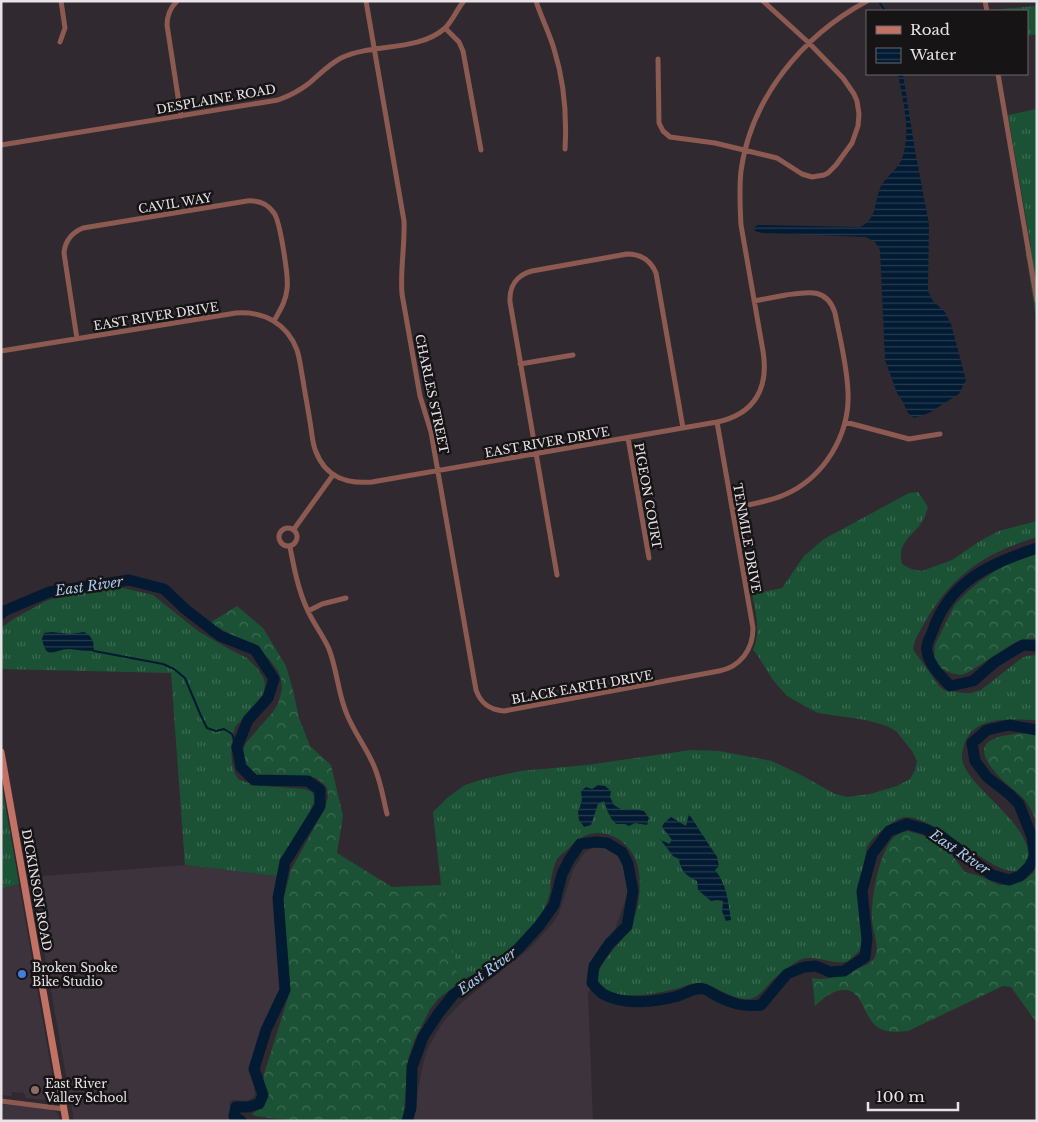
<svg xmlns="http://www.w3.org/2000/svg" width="1038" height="1122" viewBox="0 0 1038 1122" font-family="'Libre Baskerville',serif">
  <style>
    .built { fill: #3c333c }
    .grass { fill: url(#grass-tufts) }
    .forest { fill: url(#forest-crowns) }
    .water { fill: url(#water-rules) }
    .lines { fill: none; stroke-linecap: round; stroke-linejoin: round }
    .stream { stroke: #021b32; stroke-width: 2 }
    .river { stroke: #021b32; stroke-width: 11 }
    .street { stroke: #8c5a51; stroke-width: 5 }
    .secondary { stroke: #c17264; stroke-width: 7 }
    .shop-dot { fill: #3f7fe0; stroke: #171416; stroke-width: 2 }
    .education-dot { fill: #8d6e63; stroke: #171416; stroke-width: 2 }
    .labels { text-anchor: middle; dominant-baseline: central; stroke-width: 5; stroke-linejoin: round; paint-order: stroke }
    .street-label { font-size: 12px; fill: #e7e3e7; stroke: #171416 }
    .poi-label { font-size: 12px; fill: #e7e3e7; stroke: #171416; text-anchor: start }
    .water-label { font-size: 14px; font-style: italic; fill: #a4cdf7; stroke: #171416 }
  </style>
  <defs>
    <pattern id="grass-tufts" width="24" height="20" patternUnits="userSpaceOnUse" patternTransform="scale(1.25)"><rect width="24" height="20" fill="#1b5235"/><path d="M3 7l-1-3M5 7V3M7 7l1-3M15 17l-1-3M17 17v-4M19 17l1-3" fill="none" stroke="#3c6b52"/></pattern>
    <pattern id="forest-crowns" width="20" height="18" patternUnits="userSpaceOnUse" patternTransform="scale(1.25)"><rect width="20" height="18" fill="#1b5235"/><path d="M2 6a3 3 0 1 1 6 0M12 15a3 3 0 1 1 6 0" fill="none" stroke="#3c6b52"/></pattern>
    <pattern id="water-rules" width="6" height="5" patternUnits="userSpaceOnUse" patternTransform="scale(1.25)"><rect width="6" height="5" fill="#021b32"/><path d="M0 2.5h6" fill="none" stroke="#273c50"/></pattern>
  </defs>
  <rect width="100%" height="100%" fill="#302a30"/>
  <path class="built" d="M 596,845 L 604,846 L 612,848 L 621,857 L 626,870 L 628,888 L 627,896 L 615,929 L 594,958 L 591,963 L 590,969 L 590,981 L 592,989 L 588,992 L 593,1121 L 414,1121 L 419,1084 L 424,1060 L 428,1048 L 439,1029 L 444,1021 L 460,1004 L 507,966 L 528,950 L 553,923 L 559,913 L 573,870 L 584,853 Z
    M 185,865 L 277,876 L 274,891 L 274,920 L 282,975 L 282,983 L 279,993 L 261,1033 L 253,1063 L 252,1076 L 255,1093 L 254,1097 L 247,1101 L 239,1100 L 233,1100 L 230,1102 L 229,1104 L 232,1113 L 238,1121 L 74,1121 L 31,877 Z
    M 19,884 L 54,1085 L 55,1090 L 51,1096 L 44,1100 L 26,1098 L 24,1093 L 11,1092 L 12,1096 L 1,1095 L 1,889 Z
    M 1,1104 L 50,1109 L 54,1111 L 58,1114 L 60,1121 L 1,1121 Z"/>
  <path class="grass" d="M 1037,6 L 1037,34 L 1027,36 L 1027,11 L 990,11 L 990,10 Z
    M 1037,109 L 1037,324 L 1025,248 L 1031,247 L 1008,115 Z
    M 918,492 L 928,507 C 926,512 925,518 922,522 C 911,538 897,542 902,564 L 911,569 L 922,571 L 952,560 L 980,541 L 999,531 L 1037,521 L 1037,537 C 988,552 957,571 929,615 C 923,626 914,638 913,650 L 925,666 L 938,685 L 944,690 L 963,693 L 971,693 L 981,690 L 1022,658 L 1027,656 L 1037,655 L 1037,720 C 1012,720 974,714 964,745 C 962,751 961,757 963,763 C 972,791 1038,829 1027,862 C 1024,866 1021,870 1016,871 C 1003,872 991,863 981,857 C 964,846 924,815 905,817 C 899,818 893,822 888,826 C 879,832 872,838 867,847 C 863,870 858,892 859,915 C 859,925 866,940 861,949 C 860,951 858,952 856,954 C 853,957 848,962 844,962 C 831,964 817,955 802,959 C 794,962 775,977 769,984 C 763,990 758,998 748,999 C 730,1000 716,984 698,983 C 692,983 685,986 679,988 C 659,993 605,1006 597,977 C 601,960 617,947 627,933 C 632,926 635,917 637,909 C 640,895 641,881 638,867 C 633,846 613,829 590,834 C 583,836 576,841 571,846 C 567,850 561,854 557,859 C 554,865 552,873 551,880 C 550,884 551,888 550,892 C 549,897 546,904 544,910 C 527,945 491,964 459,983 L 441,885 L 433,812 L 447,798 L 465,785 L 480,780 L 520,771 L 587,765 L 691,750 L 719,751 L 772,761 L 801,775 L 835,794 L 847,797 L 870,794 L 897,786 L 910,779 L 915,770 L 917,761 L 912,751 L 896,731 L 887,726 L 866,720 L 818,713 L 808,708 L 787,696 L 773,680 L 756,653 L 753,650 C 761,632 756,613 752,594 L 782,588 L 804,556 L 824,539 L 909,493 Z
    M 109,587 L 123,588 L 153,595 L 198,631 L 229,649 L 247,658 L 257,668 L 263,677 L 265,683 L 264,692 L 257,703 L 235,727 L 231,745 L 232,763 L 235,774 L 238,779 L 245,782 L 263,786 L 305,789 L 312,792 L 314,796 L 314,802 L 306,822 L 291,844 L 277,876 L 185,865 L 171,673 L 1,669 L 1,628 L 13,619 L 48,600 Z
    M 1,781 L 19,884 L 1,889 Z"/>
  <path class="forest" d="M 1037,554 L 1037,638 L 1021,640 L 1012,644 L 969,672 L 961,675 L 951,673 L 936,666 L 934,660 L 935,645 L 954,606 L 964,595 L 979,582 L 998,569 L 1009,563 Z
    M 237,606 L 263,628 L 286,666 L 293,690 L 299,718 L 310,746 L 331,765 L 343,816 L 337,853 L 392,887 L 441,885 L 459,983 L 439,998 L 430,1009 L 414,1041 L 408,1059 L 403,1121 L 296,1121 L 255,1116 L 252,1114 L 262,1107 L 265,1101 L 266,1096 L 263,1084 L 264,1074 L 288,998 L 290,985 L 284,930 L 283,900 L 291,870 L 325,808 L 328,797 L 327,788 L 323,783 L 316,778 L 300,776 L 265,777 L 258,776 L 247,768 L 243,762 L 243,750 L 246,743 L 272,713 L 278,704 L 282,689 L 281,679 L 278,671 L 269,659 L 260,650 L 210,623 Z
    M 1027,733 L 1037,733 L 1037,823 C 1033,814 1030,806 1024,799 C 1015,790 1004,783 996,773 C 966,739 999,735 1027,733 Z
    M 908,831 L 922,835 L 939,844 L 948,850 L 965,872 L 980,876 L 999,885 L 1006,885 L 1026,879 L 1033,873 L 1037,865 L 1037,1023 L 1011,987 L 1003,986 L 908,1031 C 897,1032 886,1033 877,1027 C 864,1017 863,991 845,990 C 831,990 824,998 815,1006 L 812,978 C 825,981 836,977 849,971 C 857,968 867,967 873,960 C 882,949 872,931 872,919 C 871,898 879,852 894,837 C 898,834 903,832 908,831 Z"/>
  <path class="water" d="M 898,74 L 903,74 L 915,150 L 929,224 L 928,291 L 933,301 L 945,312 L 951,324 L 966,380 L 959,394 L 929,413 L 914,418 L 908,413 L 903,402 L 897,393 L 885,360 L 880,250 L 875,242 L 866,237 L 762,233 L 755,231 L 754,227 L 758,225 L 860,227 C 877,219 874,203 880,188 C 884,178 896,171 901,161 C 912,133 903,102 898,74 Z
    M 51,632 L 71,634 L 84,632 L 89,635 L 93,641 L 94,651 C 86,651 77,650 69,649 C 54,649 47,662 42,639 L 44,633 Z
    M 598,785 L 605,786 L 611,791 L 610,797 L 614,805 L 622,810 L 634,809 L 644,811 L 649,818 L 647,825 L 635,823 L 629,826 L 625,824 L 616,824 C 609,817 607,810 604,801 L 598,804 L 591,825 L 584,827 L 579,820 L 578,812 L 582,800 L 581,791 L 586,787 L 592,789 Z
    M 689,814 L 717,857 L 719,866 L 715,870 C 727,884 728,902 731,920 L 726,921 L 722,911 L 723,901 L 717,900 L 711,901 L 698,890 L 697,881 C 687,876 680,871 679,859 L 673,856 L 660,839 L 669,844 L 672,840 L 662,827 L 664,823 L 671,817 L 686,826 Z"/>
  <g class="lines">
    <path class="stream" d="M 880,3 L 885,11
      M 94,651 L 163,664 L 174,669 L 185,678 L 201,716 L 207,728 L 216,731 L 224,729 L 232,734 L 237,747"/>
    <path class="river" d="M 1037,548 C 991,563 950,581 933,630 C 931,636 925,645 927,652 C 930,666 940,675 950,686 L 973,681 L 995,662 L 1023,645 L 1037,646
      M 1,614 L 4,611 L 49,592 L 129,580 L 164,589 L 185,609 L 220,636 L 255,650 L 274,679 L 268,698 L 248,720 L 237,747 L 241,767 L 254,780 L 308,781 L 320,790 L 320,806 L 285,862 L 278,898 L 285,990 L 266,1030 L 254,1069 L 263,1095 L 259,1104 L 248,1107 L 236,1107 L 234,1116 L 241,1121
      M 407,1121 L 411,1108 L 412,1067 L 423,1037 L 438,1014 L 453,995 L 470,983 L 490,972 L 518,949 L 539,926 L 554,905 L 562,874 L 569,860 L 580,844 L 596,842 L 607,843 L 622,852 L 628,864 L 633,891 L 627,926 L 609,944 L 594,966 L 592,983 C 595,987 599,991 603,994 C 624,1006 656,1002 678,996 C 686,993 695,987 704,989 C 708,990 713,994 717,996 C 733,1004 744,1007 761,1005 L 787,974 L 804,967 L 816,966 L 830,972 L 844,971 L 865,957 L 867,939 L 862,891 L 872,854 L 889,831 L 907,824 L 925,829 L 942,837 L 992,875 L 1009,880 L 1020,876 L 1029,867 L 1035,856 L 1032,837 L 1019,804 L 1009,794 L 987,777 L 975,761 L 972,743 L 987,730 L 1009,725 L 1037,730"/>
    <path class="street" d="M 177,1 C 170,8 167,15 167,25 L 181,116
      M 366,1 L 404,221 C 405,246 400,269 402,294 L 420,396 L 431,432 L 476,690 C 481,704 490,710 504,711 L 719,671 C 740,667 753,650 753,628 L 717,422
      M 536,1 C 541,17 549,32 554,49 C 564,81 567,115 565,149
      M 985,1 L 987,11
      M 445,28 L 459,42 L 463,51 L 481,150
      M 60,42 L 65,28 L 61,1
      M 658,59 L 659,123 L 663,131 L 670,137 L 715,143 L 777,158 L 802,174 L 812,177 L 824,175 L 828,173 L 836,165 L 852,143 L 858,126 L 859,114 L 857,101 L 854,94 L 843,78 L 809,43 L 763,1
      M 998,74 L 1037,301
      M 1,145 L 278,100 C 289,96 299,91 308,84 C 319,75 328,65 341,58 C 372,43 417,52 444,29 C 453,21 456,10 464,1
      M 77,339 L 64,253 C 65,241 71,233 83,228 L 247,201 C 258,200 268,204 274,213 C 280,221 289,278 287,289 C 286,301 280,310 274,321
      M 1,351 L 236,313 C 263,311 287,323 297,350 C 300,359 301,370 303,380 C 305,394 308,408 310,422 C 312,432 312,443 316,452 C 326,478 347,484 372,482 L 717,422 C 755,414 769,388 763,351 L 741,225 C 740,207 739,189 741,171 C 751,98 802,36 867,1
      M 520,364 L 573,355
      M 845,422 L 909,439 L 940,434
      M 628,438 L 649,558
      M 732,508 C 750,505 767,502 784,495 C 824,478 850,435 848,392 C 847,365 840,339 835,313 C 827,287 807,292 786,295 C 775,297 765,299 754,301
      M279 537a9 9 0 1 1 18 0a9 9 0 1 1-18 0Z
      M 294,529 L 333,475
      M 290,547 C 294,568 298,589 307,609 C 313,623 323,635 329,649 C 337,670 338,692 346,712 C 353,731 366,747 374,766 C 381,782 383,798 387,814
      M 557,575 L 510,302 C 509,286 517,275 532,271 L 627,254 C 641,254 651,261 656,273 L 683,428
      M 308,611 L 322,604 L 346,598
      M 1,1101 L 64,1109"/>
    <path class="secondary" d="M 1,752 L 66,1121"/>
  </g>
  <circle class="shop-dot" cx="22" cy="974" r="5"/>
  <circle class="education-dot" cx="35" cy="1090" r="5"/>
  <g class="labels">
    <g class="street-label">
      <text transform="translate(216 99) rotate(-10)">DESPLAINE ROAD</text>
      <text transform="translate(175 203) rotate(-9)">CAVIL WAY</text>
      <text transform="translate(156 316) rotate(-9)">EAST RIVER DRIVE</text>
      <text transform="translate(432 394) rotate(78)">CHARLES STREET</text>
      <text transform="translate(547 442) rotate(-10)">EAST RIVER DRIVE</text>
      <text transform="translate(648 496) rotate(80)">PIGEON COURT</text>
      <text transform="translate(747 538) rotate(80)">TENMILE DRIVE</text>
      <text transform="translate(582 687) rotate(-10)">BLACK EARTH DRIVE</text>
      <text transform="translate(37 890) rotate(80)">DICKINSON ROAD</text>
    </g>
    <g class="poi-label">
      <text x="32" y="967">Broken Spoke<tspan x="32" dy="14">Bike Studio</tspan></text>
      <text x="45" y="1083">East River<tspan x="45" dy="14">Valley School</tspan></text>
    </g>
    <g class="water-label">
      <text transform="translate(89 586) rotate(-8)">East River</text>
      <text transform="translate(960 852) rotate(34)">East River</text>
      <text transform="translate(487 971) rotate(-36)">East River</text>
    </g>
  </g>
  <rect width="1038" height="1122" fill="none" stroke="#e7e3e7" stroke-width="5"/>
  <rect x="866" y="10" width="162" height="65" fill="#171416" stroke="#6a676a"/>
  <rect x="876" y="26" width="25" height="8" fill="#c17264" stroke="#6a676a"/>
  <text x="910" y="35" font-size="15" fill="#e7e3e7">Road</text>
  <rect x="876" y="48" width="25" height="15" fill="url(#water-rules)" stroke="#6a676a"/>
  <text x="910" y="60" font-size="15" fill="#e7e3e7">Water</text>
  <path d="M868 1102v8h90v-8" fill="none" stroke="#e7e3e7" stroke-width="2.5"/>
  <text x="876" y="1102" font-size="15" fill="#e7e3e7" stroke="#171416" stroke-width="4" paint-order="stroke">100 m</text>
</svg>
